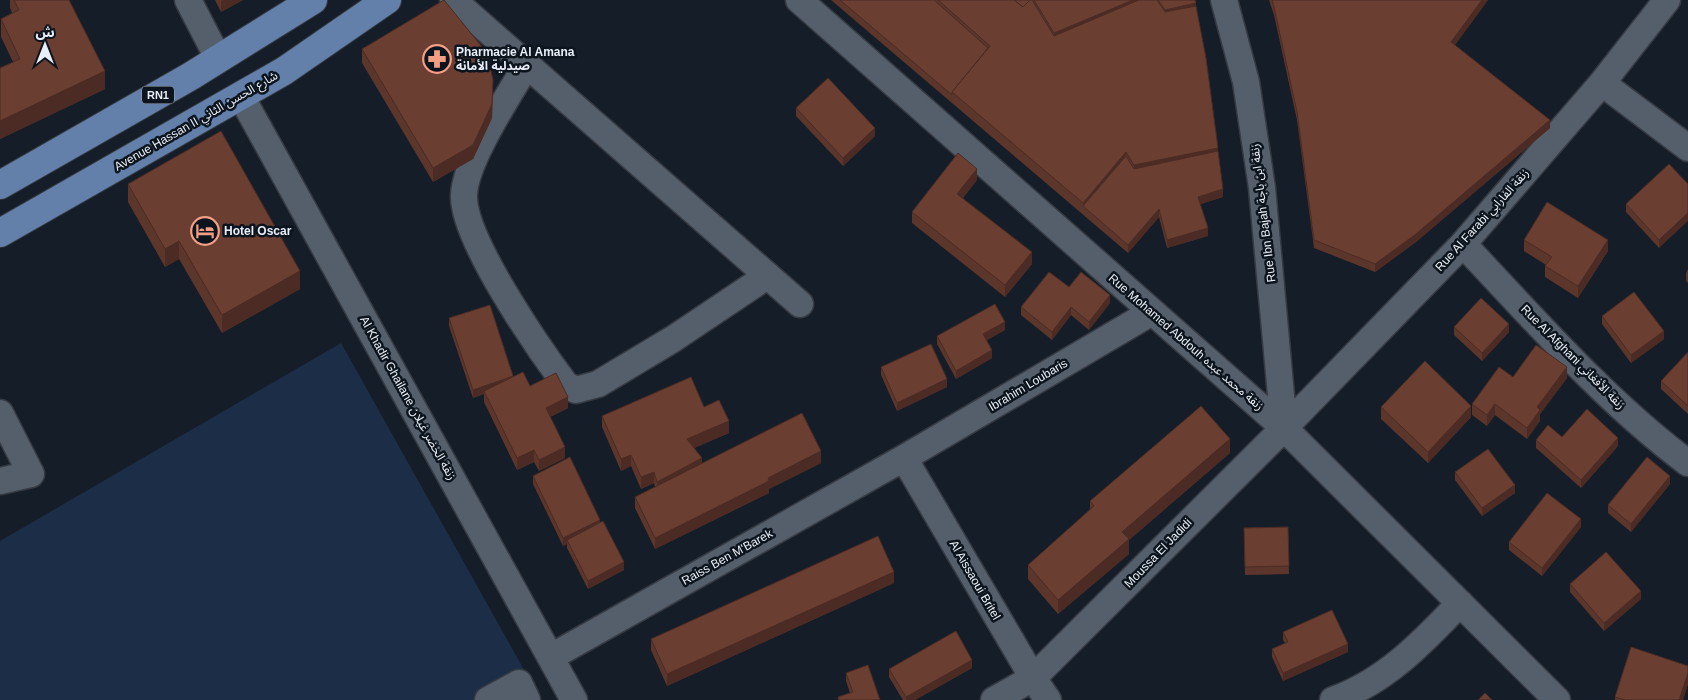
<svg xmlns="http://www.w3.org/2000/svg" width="1688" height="700" viewBox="0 0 1688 700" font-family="Arial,'Noto Sans Arabic',sans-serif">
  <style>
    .green { fill: #1c2e47 }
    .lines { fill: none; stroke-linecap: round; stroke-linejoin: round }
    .street-casing { stroke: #363a43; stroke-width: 29 }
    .primary-casing { stroke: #363a43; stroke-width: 30 }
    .street { stroke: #555e6b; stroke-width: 26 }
    .primary { stroke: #6280aa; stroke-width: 28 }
    .wall { fill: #5c352b }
    .shaded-wall { fill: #4b2b23 }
    .building { fill: #6b3e32; stroke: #4b2b23 }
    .labels { text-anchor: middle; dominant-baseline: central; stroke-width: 5; stroke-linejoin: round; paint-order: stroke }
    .shield { fill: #0c141e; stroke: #a7adb5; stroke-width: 1 }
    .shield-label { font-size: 11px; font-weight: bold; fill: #e9eef6 }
    .poi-label { font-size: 12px; font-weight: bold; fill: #e9eef6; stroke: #0c141e; text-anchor: start }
    .street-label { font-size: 12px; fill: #e9eef6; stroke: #0c141e }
  </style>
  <rect width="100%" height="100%" fill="#151d28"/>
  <path class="green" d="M 341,343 L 541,700 L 0,700 L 0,541 Z"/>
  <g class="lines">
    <defs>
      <path id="street" d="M 188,0 L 218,58
        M 453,0 L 800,304
        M 799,0 L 1284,428 L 1557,700
        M 1224,0 L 1246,82 L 1262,188 L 1284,428
        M 526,66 C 508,97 465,161 464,195 C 462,238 539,349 566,385 L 576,390 L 598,384 L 673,339 L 767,276
        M 1602,83 L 1688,148
        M 241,96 L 574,700
        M 1463,244 C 1534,319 1606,402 1688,463
        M 0,413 L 31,474 L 0,481
        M 904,458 L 1033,678 L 1048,700
        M 551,657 L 904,458 L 1152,312
        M 488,700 L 519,683 L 527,700
        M 994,700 L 1033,678 L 1284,428 L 1463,244 L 1602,83 L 1667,0
        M 1333,700 C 1385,682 1423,642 1460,603"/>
      <path id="primary" d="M 0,185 L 191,76 L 313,0
        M 0,233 L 284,71 L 387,0"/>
    </defs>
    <use href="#street" class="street-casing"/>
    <use href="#primary" class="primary-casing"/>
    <use href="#street" class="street"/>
    <use href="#primary" class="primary"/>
  </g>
  <path class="wall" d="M 10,0 L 69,0 L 105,89 L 0,139 L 0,68 L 13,62 L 1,37 L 1,19 L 12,13 L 10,8 Z
    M 215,0 L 243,0 L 221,12 Z
    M 831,0 L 1195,0 L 1218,151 L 1223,197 L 1200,204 L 1208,236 L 1167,248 L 1159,217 L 1128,253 Z
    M 1269,0 L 1488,0 L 1455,45 L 1550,128 L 1416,242 L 1375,272 L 1314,248 L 1297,120 L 1274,15 Z
    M 362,49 L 493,94 L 492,118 L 473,159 L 433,182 L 362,63 Z
    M 796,108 L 875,136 L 843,166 L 796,116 Z
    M 1669,164 L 1659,248 L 1626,212 L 1626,204 Z
    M 977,180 L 963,198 L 1032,264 L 1005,297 L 912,223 L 912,212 Z
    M 128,184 L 300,289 L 222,333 L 179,259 L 165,267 L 128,202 Z
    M 1524,240 L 1608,251 L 1578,298 L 1545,277 L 1545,266 L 1546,265 L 1524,251 Z
    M 1688,269 L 1688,283 L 1686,281 L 1686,273 Z
    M 1069,287 L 1110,303 L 1089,330 L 1071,315 L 1052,340 L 1021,315 L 1021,307 Z
    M 1602,316 L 1664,339 L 1631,363 L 1602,324 Z
    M 449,318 L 513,376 L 568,408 L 550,417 L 565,458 L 539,471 L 534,462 L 517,470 L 484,402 L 484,394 L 473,398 L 449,326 Z
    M 1454,327 L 1509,332 L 1482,361 L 1454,335 Z
    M 1005,330 L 987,340 L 992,358 L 956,379 L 937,344 L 937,336 Z
    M 1688,352 L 1688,414 L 1661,389 L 1661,381 Z
    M 881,367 L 947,387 L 897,411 L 881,375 Z
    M 1513,377 L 1567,378 L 1540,414 L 1540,421 L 1527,439 L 1495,415 L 1487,426 L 1472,415 L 1472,404 Z
    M 1381,407 L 1471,417 L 1428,463 L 1381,419 Z
    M 602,416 L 729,433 L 694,448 L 702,463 L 821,463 L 769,489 L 769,493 L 655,549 L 635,508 L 635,497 L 655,487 L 654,483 L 641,489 L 631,466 L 621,471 L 602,427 Z
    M 1562,437 L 1618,446 L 1581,488 L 1536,448 L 1536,440 Z
    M 1230,453 L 1129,540 L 1129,554 L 1058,614 L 1028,579 L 1028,565 L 1090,510 L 1090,501 Z
    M 1455,472 L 1515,493 L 1482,516 L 1455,480 Z
    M 533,476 L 600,523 L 624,570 L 588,589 L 567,548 L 567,544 L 563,546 L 533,484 Z
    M 1670,484 L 1631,532 L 1608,513 L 1608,505 Z
    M 1288,527 L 1289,574 L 1245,575 L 1244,528 Z
    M 1581,527 L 1542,576 L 1509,550 L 1509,542 Z
    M 894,583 L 667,686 L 651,650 L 651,639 Z
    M 1570,584 L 1641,599 L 1604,631 L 1570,592 Z
    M 1283,632 L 1348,652 L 1283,681 L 1272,657 L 1272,649 L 1285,643 L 1283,640 Z
    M 972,668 L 915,700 L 903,700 L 889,677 L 889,669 Z
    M 846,673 L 880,700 L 838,700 L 838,697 L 850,693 L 846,681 Z
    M 1688,684 L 1683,700 L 1615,700 L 1615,697 Z"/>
  <path class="shaded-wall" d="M 223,0 L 243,0 L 221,12 L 221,1 Z
    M 1133,0 L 1153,0 L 1054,47 L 1054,33 Z
    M 1482,0 L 1488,0 L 1451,50 L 1451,42 Z
    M 1196,3 L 1196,17 L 1165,24 L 1165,10 Z
    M 105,71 L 105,89 L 0,139 L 0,121 Z
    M 493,80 L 492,118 L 473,159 L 433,182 L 433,168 Z
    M 1550,120 L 1550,128 L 1416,242 L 1375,272 L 1375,264 Z
    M 875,128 L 875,136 L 843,166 L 843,158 Z
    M 1218,148 L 1218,159 L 1134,177 L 1134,165 Z
    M 1126,152 L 1126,164 L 1083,206 L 1083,203 Z
    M 977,169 L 977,180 L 957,205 L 957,194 Z
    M 1223,189 L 1223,197 L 1198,205 L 1198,197 Z
    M 1159,209 L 1159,217 L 1128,253 L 1128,245 Z
    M 1688,213 L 1688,221 L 1659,248 L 1659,240 Z
    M 1208,228 L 1208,236 L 1167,248 L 1167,240 Z
    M 1608,240 L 1608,251 L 1578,298 L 1578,286 Z
    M 179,241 L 179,259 L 165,267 L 165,249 Z
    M 1032,252 L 1032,264 L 1005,297 L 1005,285 Z
    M 300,271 L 300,289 L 222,333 L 222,315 Z
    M 1110,295 L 1110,303 L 1089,330 L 1089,322 Z
    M 1071,307 L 1071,315 L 1052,340 L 1052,332 Z
    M 1005,322 L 1005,330 L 983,342 L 983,334 Z
    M 1509,324 L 1509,332 L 1482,361 L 1482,353 Z
    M 1664,331 L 1664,339 L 1631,363 L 1631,355 Z
    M 992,350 L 992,358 L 956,379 L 956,371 Z
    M 1567,367 L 1567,378 L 1540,414 L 1540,421 L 1527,439 L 1527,428 L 1537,407 Z
    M 514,377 L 484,391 L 484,394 L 473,398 L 473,390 Z
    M 947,379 L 947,387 L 897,411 L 897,403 Z
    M 568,397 L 568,408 L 546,419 L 546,408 Z
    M 1495,404 L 1495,415 L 1487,426 L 1487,415 Z
    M 1471,406 L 1471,417 L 1428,463 L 1428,452 Z
    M 729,421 L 729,433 L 687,451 L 687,439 Z
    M 1618,438 L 1618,446 L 1581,488 L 1581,480 Z
    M 1230,439 L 1230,453 L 1129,540 L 1129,554 L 1058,614 L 1058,600 L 1122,532 Z
    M 565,447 L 565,458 L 539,471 L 539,460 Z
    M 534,450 L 534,462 L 517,470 L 517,458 Z
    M 821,451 L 821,463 L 769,489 L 769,493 L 655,549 L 655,538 L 768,478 Z
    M 631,455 L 631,466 L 621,471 L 621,459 Z
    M 702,458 L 702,469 L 657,493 L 657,482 Z
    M 654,472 L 654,483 L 641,489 L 641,477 Z
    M 1670,476 L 1670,484 L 1631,532 L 1631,524 Z
    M 1515,485 L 1515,493 L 1482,516 L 1482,508 Z
    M 1581,519 L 1581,527 L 1542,576 L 1542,568 Z
    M 600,520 L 600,528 L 567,540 L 567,544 L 563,546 L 563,538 Z
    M 624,562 L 624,570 L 588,589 L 588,581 Z
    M 894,572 L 894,583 L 667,686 L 667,674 Z
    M 1641,591 L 1641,599 L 1604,631 L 1604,623 Z
    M 1348,644 L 1348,652 L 1283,681 L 1283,673 Z
    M 972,660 L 972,668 L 915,700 L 906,700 L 906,697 Z
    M 1688,673 L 1688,684 L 1683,700 L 1679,700 Z"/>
  <path class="building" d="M 14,0 L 69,0 L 105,71 L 0,121 L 0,68 L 20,59 L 1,19 L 19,10 Z
    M 444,0 L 487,53 L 493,80 L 492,104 L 473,145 L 433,168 L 362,49 Z
    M 840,0 L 934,0 L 988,48 L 952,92 L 952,95 Z
    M 938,0 L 1014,0 L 1023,7 L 1030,0 L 1032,0 L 1054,36 L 1139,0 L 1157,0 L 1165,12 L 1196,6 L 1206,58 L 1218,148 L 1134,165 L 1126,152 L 1083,203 L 952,92 L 990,46 Z
    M 1014,0 L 1030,0 L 1023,7 Z
    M 1034,0 L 1133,0 L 1054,33 Z
    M 1158,0 L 1195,0 L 1196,3 L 1165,10 Z
    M 1272,0 L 1482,0 L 1451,42 L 1550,120 L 1416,234 L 1375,264 L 1314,240 L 1297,112 L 1274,7 Z
    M 828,78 L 875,128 L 843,158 L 796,108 Z
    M 221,131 L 300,271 L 222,315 L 179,241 L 165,249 L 128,184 Z
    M 1218,151 L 1223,189 L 1198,197 L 1208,228 L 1167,240 L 1159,209 L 1128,245 L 1083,206 L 1126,156 L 1134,169 Z
    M 958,153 L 977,169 L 957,194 L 1032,252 L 1005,285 L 912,212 Z
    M 1669,164 L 1688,184 L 1688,213 L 1659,240 L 1626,204 Z
    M 1547,202 L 1608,240 L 1578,286 L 1545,266 L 1552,257 L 1524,240 Z
    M 1049,272 L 1069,287 L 1081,272 L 1110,295 L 1089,322 L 1071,307 L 1052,332 L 1021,307 Z
    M 1634,292 L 1664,331 L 1631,355 L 1602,316 Z
    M 1481,298 L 1509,324 L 1482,353 L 1454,327 Z
    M 995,304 L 1005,322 L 983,334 L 992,350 L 956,371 L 937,336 Z
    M 490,305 L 513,376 L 473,390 L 449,318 Z
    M 931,344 L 947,379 L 897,403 L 881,367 Z
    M 1536,345 L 1567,367 L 1537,407 L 1540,410 L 1527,428 L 1495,404 L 1487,415 L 1472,404 L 1499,367 L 1513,377 Z
    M 1688,352 L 1688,406 L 1661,381 Z
    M 1425,361 L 1471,406 L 1428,452 L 1381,407 Z
    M 523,372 L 530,386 L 556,373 L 568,397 L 546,408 L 565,447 L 539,460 L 534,450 L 517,458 L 484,391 Z
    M 691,377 L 704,407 L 719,400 L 729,421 L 687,439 L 702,458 L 657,482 L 654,472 L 641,477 L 631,455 L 621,459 L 602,416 Z
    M 1201,406 L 1230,439 L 1122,532 L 1129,539 L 1058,600 L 1028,565 L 1094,506 L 1090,501 Z
    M 1587,409 L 1618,438 L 1581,480 L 1536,440 L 1548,425 L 1562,437 Z
    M 802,413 L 821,451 L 768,478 L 769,481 L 655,538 L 635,497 Z
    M 1488,449 L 1515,485 L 1482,508 L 1455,472 Z
    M 570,457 L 600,520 L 563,538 L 533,476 Z
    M 1647,457 L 1670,476 L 1631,524 L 1608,505 Z
    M 1547,493 L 1581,519 L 1542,568 L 1509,542 Z
    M 603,521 L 624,562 L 588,581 L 567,540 Z
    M 1288,527 L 1289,566 L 1245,567 L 1244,528 Z
    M 878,536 L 894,572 L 667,674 L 651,639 Z
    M 1606,552 L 1641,591 L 1604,623 L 1570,584 Z
    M 1332,610 L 1348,644 L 1283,673 L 1272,649 L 1288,642 L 1283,632 Z
    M 956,631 L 972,660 L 906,697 L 889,669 Z
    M 1631,647 L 1688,666 L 1688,673 L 1679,700 L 1625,700 L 1615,697 Z
    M 868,665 L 880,700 L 839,700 L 838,697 L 853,692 L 846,673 Z
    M 1485,693 L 1492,700 L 1478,700 Z"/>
  <defs>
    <symbol id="pharmacy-ring" viewBox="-11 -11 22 22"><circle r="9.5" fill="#0c141e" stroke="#f49e86" stroke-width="1.5"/><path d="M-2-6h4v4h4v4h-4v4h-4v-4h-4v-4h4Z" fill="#f49e86"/></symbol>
    <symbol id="hotel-ring" viewBox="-11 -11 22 22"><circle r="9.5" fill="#0c141e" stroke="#f49e86" stroke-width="1.5"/><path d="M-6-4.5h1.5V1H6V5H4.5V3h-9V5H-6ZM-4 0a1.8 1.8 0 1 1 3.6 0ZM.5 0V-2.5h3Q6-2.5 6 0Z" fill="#f49e86"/></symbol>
  </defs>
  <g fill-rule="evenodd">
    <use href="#pharmacy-ring" x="421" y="43" width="32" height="32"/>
    <use href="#hotel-ring" x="189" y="215" width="32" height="32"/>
  </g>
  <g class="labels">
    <rect class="shield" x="142" y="86.5" width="32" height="17" rx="4"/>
    <g class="shield-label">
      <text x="158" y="95">RN1</text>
    </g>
    <g class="poi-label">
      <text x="456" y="52">Pharmacie Al Amana<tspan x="456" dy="14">صيدلية الأمانة</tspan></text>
      <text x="224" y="231">Hotel Oscar</text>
    </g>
    <g class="street-label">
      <text transform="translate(196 121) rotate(-30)">Avenue Hassan II شارع الحسن الثاني</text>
      <text transform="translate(1263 213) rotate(-97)">Rue Ibn Bajah زنقة ابن باجة</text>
      <text transform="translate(1482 220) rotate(-48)">Rue Al Farabi زنقة الفارابي</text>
      <text transform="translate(1186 342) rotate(41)">Rue Mohamed Abdouh زنقة محمد عبده</text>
      <text transform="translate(1573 357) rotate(45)">Rue Al Afghani زنقة الأفغاني</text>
      <text transform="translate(1028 385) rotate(-31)">Ibrahim Loubaris</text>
      <text transform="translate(408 398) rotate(61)">Al Khadir Ghailane زنقة الخضر غيلان</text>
      <text transform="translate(1158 553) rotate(-46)">Moussa El Jadidi</text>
      <text transform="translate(727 557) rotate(-29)">Raiss Ben M'Barek</text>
      <text transform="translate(975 580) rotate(60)">Al Aissaoui Britel</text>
    </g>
  </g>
  <g transform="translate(45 45)" stroke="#0c141e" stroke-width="4" paint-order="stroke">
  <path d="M0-4L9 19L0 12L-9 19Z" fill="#e9eef6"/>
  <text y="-8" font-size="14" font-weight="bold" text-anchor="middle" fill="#e9eef6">ش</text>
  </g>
</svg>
